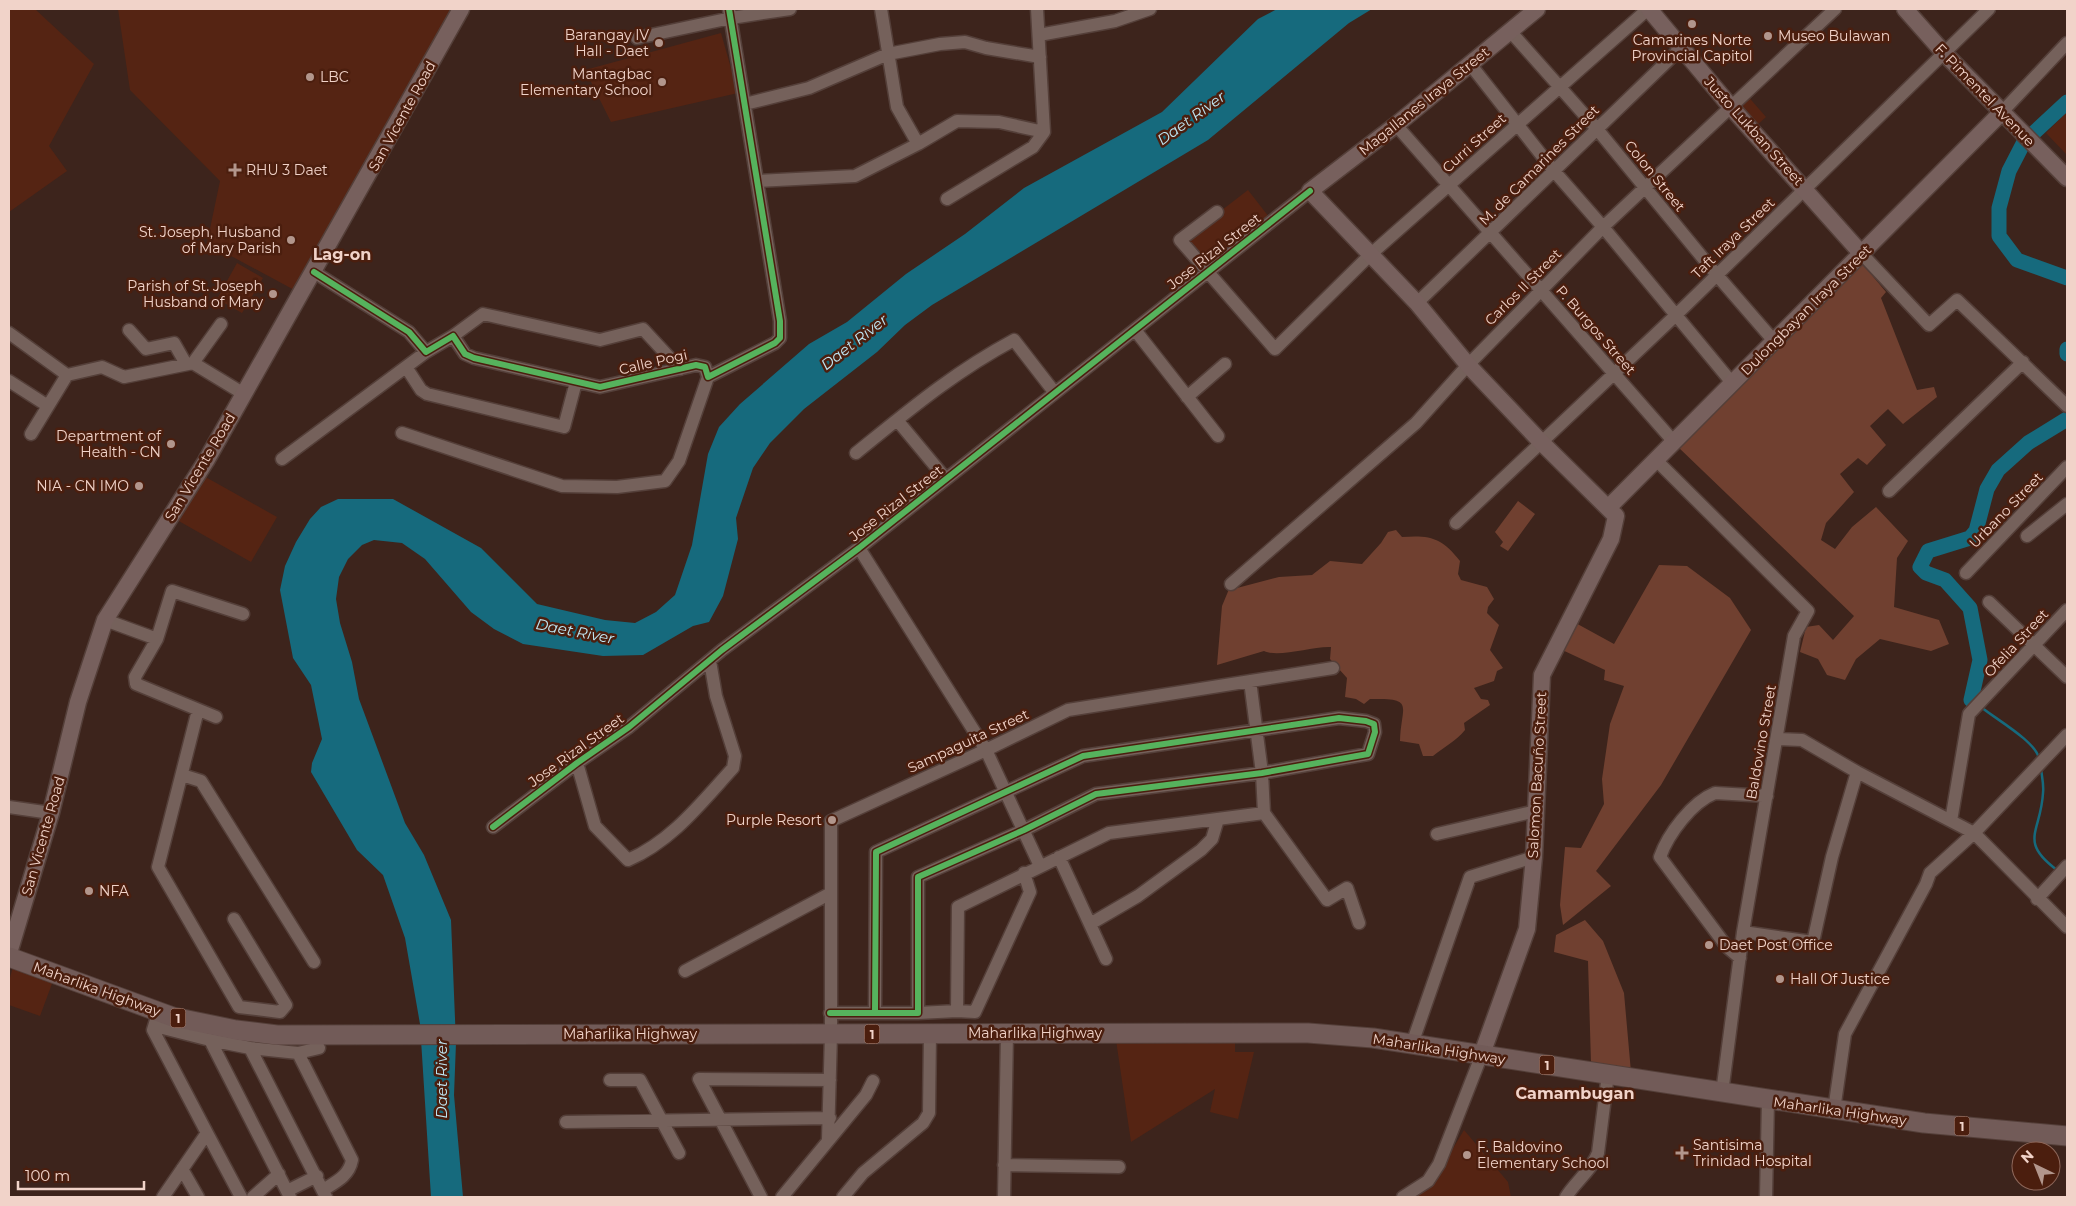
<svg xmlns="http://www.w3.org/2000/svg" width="2076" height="1206" viewBox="0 0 2076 1206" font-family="Montserrat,sans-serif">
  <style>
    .built { fill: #552413 }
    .green { fill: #704030 }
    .water { fill: #166a7d }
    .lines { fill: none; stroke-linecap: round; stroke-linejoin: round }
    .stream { stroke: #166a7d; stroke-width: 2.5 }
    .river { stroke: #166a7d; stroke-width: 15 }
    .minor-casing { stroke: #543f39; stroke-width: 15 }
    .major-casing { stroke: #543f39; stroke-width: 19 }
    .highway-casing { stroke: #543f39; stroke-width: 21 }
    .minor { stroke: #75615b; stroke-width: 12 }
    .major { stroke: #77605d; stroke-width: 16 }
    .highway { stroke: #725b58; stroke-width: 19 }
    .cycleway-casing { stroke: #4b1e0e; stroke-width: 9 }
    .cycleway { stroke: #56b35d; stroke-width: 6 }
    .poi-dot { fill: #b2968c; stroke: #4b1e0e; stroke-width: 2 }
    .labels { text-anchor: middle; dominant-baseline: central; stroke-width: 5; stroke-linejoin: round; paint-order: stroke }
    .shield { fill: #4b1e0e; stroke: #bf9d91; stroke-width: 1 }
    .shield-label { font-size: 12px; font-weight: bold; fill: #f1d3c9 }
    .poi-label { font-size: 14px; fill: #f1d3c9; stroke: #4b1e0e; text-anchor: start }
    .street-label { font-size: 14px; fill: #f1d3c9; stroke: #4b1e0e }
    .water-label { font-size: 15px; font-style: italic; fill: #bfe8f5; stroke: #4b1e0e }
    .quarter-label { font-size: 16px; font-weight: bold; fill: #f1d3c9; stroke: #4b1e0e }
  </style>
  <rect width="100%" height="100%" fill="#3d241c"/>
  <path class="built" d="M 9,9 L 35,9 L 94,64 L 49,146 L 67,171 L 9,212 Z
    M 118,9 L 453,9 L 298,292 L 207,243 L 220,181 L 130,90 Z
    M 721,33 L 738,93 L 611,122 L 585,70 Z
    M 1746,94 L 1766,117 L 1753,129 L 1733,106 Z
    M 2067,112 L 2067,155 L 2046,133 Z
    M 1248,190 L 1269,217 L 1204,267 L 1183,240 Z
    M 237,263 L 263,278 L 242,313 L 217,299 Z
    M 202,475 L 277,517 L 251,562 L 177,520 Z
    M 13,967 L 53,981 L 40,1016 L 9,1005 L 9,981 Z
    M 1116,1040 L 1235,1040 L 1235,1052 L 1254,1052 L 1238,1119 L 1210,1112 L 1215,1089 L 1131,1142 Z
    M 1464,1130 L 1508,1182 L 1511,1197 L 1410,1197 L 1434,1180 Z"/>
  <path class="green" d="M 1860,261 L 1886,292 L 1881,298 L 1917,390 L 1934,387 L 1937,397 L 1903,424 L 1888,409 L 1870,426 L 1886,445 L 1867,465 L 1858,458 L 1840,474 L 1854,492 L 1826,523 L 1821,540 L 1835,549 L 1852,527 L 1876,507 L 1908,541 L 1897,558 L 1894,607 L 1939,620 L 1949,644 L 1931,651 L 1880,639 L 1856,659 L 1845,680 L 1827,675 L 1818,659 L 1800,652 L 1806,627 L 1819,625 L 1833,640 L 1854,616 L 1677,446 Z
    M 1518,501 L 1535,514 L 1508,551 L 1500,546 L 1503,542 L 1495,532 Z
    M 1396,530 L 1402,537 C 1431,535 1442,538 1460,561 L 1458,574 L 1461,580 L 1487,587 L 1494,599 L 1488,607 L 1487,613 L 1499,625 L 1490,650 L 1503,668 L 1497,671 L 1494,681 L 1474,688 L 1481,699 L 1488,700 L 1490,705 L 1464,723 L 1465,730 C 1456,741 1444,747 1433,756 L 1423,756 L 1419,744 L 1400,741 C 1401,705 1416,698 1370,699 L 1364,704 L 1356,699 L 1345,697 L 1347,678 L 1330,659 L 1331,647 C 1312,646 1279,658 1264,651 L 1217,665 L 1222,606 L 1232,582 L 1237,588 L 1279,577 L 1312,575 L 1330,561 L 1362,564 L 1381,543 L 1388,532 Z
    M 1659,565 L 1687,566 L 1730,598 L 1751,630 L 1661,785 L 1596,871 L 1611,886 L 1563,925 L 1560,905 L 1565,847 L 1581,848 L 1604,804 L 1602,779 L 1610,724 L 1624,686 L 1604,680 L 1605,670 L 1558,648 L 1572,621 L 1614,644 Z
    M 1585,920 L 1603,941 L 1624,993 L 1631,1072 L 1591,1063 L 1588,961 L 1554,952 L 1556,935 Z"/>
  <path class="water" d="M 1277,9 L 1372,9 L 1349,23 L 1208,140 L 932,305 L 905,325 L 877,352 L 804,409 L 770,443 L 753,468 L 736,518 L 738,539 L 723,596 L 709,622 L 693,626 L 643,655 L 603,656 L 523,644 L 494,629 L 471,612 L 425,559 L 402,543 L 374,540 L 362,545 L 348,559 L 339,577 L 336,599 L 340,623 L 352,662 L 359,699 L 405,823 L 424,855 L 451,920 L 456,1043 L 454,1095 L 463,1197 L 431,1197 L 420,1024 L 405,938 L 383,875 L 357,850 L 311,772 L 312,763 L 322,739 L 311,685 L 293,658 L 280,590 L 285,566 L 296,542 L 310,519 L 321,507 L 338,499 L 393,499 L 481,548 L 537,604 L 605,620 L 635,623 L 656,612 L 675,595 L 692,545 L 708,454 L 719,427 L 740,404 L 809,344 L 847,322 L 906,274 L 965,234 L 1024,188 L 1162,112 L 1258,19 Z"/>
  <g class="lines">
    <path class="stream" d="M 1981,707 C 1994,718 2037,742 2039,759
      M 2041,769 C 2042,777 2044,785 2043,793 C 2041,832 2018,841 2057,870"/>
    <path class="river" d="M 2067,102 L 2024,142 L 2009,171 L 1999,208 L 1999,236 L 2017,260 L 2067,278
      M 2067,349 L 2067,354
      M 1971,700 L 1980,660 L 1970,608 L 1945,580 L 1926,573 L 1920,567 L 1928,551 L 1970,538 L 1976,531 L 1987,489 L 1998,470 L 2028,443 L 2067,419"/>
    <defs>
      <path id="minor" d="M 881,9 L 897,107 L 918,144
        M 1510,31 L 1597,129 L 1716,274 L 1774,341
        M 1039,35 L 1115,21 L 1150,9
        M 637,38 L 731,18 L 790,9
        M 1470,64 L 1554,171 L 1603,227 L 1733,384
        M 745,104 L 809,88 L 888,54 L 940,44 L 965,42 L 986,48 L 1040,57
        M 2002,112 L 2067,43
        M 1396,125 L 1674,442
        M 757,181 L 855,176 L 918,144 L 957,121 L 999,122 L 1044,132 L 1037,9
        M 947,199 L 1033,147 L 1044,132
        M 1217,212 L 1180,240 L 1275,349 L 1371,254 L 1648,9
        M 1861,253 L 1929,325 L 1957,300 L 2067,406
        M 314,272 L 409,332 L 426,352 L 453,336 L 465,354 L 474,358 L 600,387 L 696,365 L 705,367 L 708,377 L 775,343 L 780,338 L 780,321 L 729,9
        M 1417,303 L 1681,48
        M 129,330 L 146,349 L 174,343 L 186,364
        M 1135,330 L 1218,436
        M 9,333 L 67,375 L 102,367 L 124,377 L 193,363 L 244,394
        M 453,336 L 483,314 L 600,340 L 643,329 L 680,369
        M 193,363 L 221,324
        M 406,367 L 421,390 L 427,394 L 564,427 L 576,382
        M 9,381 L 48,406
        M 1187,397 L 1225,364
        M 897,420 L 946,479
        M 402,433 L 562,486 L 617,487 L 665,481 L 679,461 L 708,377
        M 31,434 L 67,375
        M 856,453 C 908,411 954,372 1014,340 L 1055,393
        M 282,459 L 426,352
        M 1656,460 L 1808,611 L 1794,636 L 1743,932 L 1722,1093
        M 1889,491 L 2023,362
        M 1456,523 L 1676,315 L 1989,9
        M 2027,536 L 2067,504
        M 859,548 L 986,750 L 1040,866
        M 1966,573 L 2067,467
        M 1231,584 L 1416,423 L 1468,365 L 1603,227 L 1835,9
        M 1989,602 L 2067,677
        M 105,620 L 157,639
        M 1250,681 L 1262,773 L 1264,813 L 1327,900 L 1347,888 L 1359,923
        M 198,710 L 158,867 L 239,1007 L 280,1012 L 286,1005 L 234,919
        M 216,717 L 136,684 L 135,677 L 157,639 L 172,591 L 243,614
        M 1777,739 L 1802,740 L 1857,772 L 1974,833 L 2067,927
        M 577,763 L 595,826 L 628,860 C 672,841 701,803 733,768 L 735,756 L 716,696 L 710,661
        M 182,775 L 201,781 L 314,962
        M 9,807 L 51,813
        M 1951,821 L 1969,714 L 2067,610
        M 493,827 L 577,763 L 629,727 L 722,650 L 859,548 L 1310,191
        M 1437,834 L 1536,811
        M 1059,857 L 1106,959
        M 2037,899 L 2067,866
        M 1090,924 L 1138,896 L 1201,850 L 1212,839 L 1218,819
        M 1743,932 L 1813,942 L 1832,857 L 1857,772
        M 1740,958 L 1727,947 L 1660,857 C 1668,834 1692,802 1715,793 L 1767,796
        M 685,971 L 831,893
        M 957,1011 L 975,1012 L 1030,892 L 1024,873
        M 830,1013 L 918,1013 L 918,877 L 1024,830 L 1096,794 L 1262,773 L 1368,754 L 1375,732 L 1374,724 L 1366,721 L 1339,718 L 1083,756 L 876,852 L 875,1013
        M 918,1013 L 957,1011 L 958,907 L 1109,833 L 1264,813
        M 156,1020 L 153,1030 L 207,1133 L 163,1197
        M 155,1026 L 210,1040 L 290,1197
        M 210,1040 L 250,1048 L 326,1197
        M 1412,1044 L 1470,877 L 1534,857
        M 250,1048 L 298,1053 L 319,1048
        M 298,1053 L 352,1160 C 349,1176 336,1182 323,1190
        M 610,1080 L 640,1080 L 679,1153
        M 1834,1110 L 1845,1034 L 1926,884 L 1930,873 L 1974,833 L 2067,735
        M 566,1122 L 830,1118
        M 207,1133 L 241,1197
        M 828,1139 L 831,1034 L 831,821 L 986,750 L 1068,710 L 1333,668
        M 1004,1165 L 1119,1167
        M 182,1169 L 198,1197
        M 287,1191 L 317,1176
        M 253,1197 L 279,1174
        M 761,1197 L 699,1079 L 830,1080
        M 782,1197 L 866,1095 L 873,1081
        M 843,1197 L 863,1173 L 923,1123 L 929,1113 L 930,1033
        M 1004,1197 L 1007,1033
        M 1403,1197 L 1428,1181 L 1439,1164 L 1482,1054
        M 1566,1197 C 1576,1181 1591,1171 1598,1153 L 1608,1074
        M 1766,1197 L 1768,1100"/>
      <path id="major" d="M 1649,9 L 1730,106 L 1861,253
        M 1905,9 L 1944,53 L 2067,178
        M 1609,507 L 2002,112
        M 9,953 L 51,813 L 78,702 L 105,620 L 206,461 L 461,9
        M 1482,1054 L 1527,929 L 1534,857 L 1542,675 L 1611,539 L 1616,516 L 1541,442 L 1468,365 L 1417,303 L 1310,191 L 1396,125 L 1537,9"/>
      <path id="highway" d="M 9,957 L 173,1017 L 236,1030 L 277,1035 L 1308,1033 L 1373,1038 L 1924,1123 L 2067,1136"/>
    </defs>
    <use href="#minor" class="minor-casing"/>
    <use href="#major" class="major-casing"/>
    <use href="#highway" class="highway-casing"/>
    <use href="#minor" class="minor"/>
    <use href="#major" class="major"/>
    <use href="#highway" class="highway"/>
    <defs>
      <path id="cycleway" d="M 314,272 L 409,332 L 426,352 L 453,336 L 465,354 L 474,358 L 600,387 L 696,365 L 705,367 L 708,377 L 775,343 L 780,338 L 780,321 L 729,9
        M 493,827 L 577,763 L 629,727 L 722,650 L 859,548 L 1310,191
        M 830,1013 L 918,1013 L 918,877 L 1024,830 L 1096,794 L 1262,773 L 1368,754 L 1375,732 L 1374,724 L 1366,721 L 1339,718 L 1083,756 L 876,852 L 875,1013"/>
    </defs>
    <use href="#cycleway" class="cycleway-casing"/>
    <use href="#cycleway" class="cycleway"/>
  </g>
  <g class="poi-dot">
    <circle cx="1692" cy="24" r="5"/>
    <circle cx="1768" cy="36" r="5"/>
    <circle cx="659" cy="43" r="5"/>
    <circle cx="310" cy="77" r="5"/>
    <circle cx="662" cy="82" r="5"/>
    <path d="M232.5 162.5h5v5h5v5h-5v5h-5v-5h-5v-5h5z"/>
    <circle cx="291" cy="240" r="5"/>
    <circle cx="273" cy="294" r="5"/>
    <circle cx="171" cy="444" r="5"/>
    <circle cx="139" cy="486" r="5"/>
    <circle cx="832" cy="820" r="5"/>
    <circle cx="89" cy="891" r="5"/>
    <circle cx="1709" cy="945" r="5"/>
    <circle cx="1780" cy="979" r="5"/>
    <path d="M1679.5 1145.5h5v5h5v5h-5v5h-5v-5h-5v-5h5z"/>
    <circle cx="1467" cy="1155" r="5"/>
  </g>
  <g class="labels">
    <g class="shield">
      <rect x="170.5" y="1008.5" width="15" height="19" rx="4"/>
      <rect x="864.5" y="1024.5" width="15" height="19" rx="4"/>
      <rect x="1539.5" y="1055.5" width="15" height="19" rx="4"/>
      <rect x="1954.5" y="1116.5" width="15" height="19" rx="4"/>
    </g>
    <g class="shield-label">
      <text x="178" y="1018">1</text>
      <text x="872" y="1034">1</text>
      <text x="1547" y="1065">1</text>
      <text x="1962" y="1126">1</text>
    </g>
    <g class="poi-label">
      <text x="649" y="35" text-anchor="end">Barangay IV<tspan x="649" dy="16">Hall - Daet</tspan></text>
      <text x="1778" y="36">Museo Bulawan</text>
      <text x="1692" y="40" text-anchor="middle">Camarines Norte<tspan x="1692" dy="16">Provincial Capitol</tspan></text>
      <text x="652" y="74" text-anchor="end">Mantagbac<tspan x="652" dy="16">Elementary School</tspan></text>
      <text x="320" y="77">LBC</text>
      <text x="246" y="170">RHU 3 Daet</text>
      <text x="281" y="232" text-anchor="end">St. Joseph, Husband<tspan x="281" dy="16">of Mary Parish</tspan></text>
      <text x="263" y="286" text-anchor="end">Parish of St. Joseph<tspan x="263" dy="16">Husband of Mary</tspan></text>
      <text x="161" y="436" text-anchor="end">Department of<tspan x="161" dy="16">Health - CN</tspan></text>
      <text x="129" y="486" text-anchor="end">NIA - CN IMO</text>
      <text x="822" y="820" text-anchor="end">Purple Resort</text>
      <text x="99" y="891">NFA</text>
      <text x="1719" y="945">Daet Post Office</text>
      <text x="1790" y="979">Hall Of Justice</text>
      <text x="1693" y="1145">Santisima<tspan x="1693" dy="16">Trinidad Hospital</tspan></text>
      <text x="1477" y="1147">F. Baldovino<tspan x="1477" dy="16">Elementary School</tspan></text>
    </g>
    <g class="street-label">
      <text transform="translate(1985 95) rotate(46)">F. Pimentel Avenue</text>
      <text transform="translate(1424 101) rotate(-39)">Magallanes Iraya Street</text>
      <text transform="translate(402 116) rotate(-61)">San Vicente Road</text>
      <text transform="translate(1754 131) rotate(48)">Justo Lukban Street</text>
      <text transform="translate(1474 143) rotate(-42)">Curri Street</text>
      <text transform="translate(1539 165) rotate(-45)">M. de Camarines Street</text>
      <text transform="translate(1655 176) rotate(51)">Colon Street</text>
      <text transform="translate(1733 238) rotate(-44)">Taft Iraya Street</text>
      <text transform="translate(1214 251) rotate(-38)">Jose Rizal Street</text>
      <text transform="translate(1523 287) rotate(-45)">Carlos II Street</text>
      <text transform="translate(1806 310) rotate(-45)">Dulongbayan Iraya Street</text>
      <text transform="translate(1596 330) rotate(49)">P. Burgos Street</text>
      <text transform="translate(653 362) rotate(-13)">Calle Pogi</text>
      <text transform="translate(200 467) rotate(-59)">San Vicente Road</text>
      <text transform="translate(896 503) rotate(-38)">Jose Rizal Street</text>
      <text transform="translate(2006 510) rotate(-46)">Urbano Street</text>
      <text transform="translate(2016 643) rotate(-47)">Ofelia Street</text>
      <text transform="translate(968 741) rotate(-25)">Sampaguita Street</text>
      <text transform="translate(1761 742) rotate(-80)">Baldovino Street</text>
      <text transform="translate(576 750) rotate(-36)">Jose Rizal Street</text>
      <text transform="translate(1537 775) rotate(-87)">Salomon Bacuño Street</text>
      <text transform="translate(43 836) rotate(-74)">San Vicente Road</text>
      <text transform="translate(97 989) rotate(20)">Maharlika Highway</text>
      <text x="1035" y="1033">Maharlika Highway</text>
      <text x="630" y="1034">Maharlika Highway</text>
      <text transform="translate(1439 1049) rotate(9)">Maharlika Highway</text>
      <text transform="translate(1840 1111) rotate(8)">Maharlika Highway</text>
    </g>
    <g class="water-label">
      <text transform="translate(1191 118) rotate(-36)">Daet River</text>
      <text transform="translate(854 342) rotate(-38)">Daet River</text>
      <text transform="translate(575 631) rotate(11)">Daet River</text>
      <text transform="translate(441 1079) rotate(-90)">Daet River</text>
    </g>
    <g class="quarter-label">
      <text x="342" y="254">Lag-on</text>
      <text x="1575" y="1093">Camambugan</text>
    </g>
  </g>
  <rect width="2076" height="1206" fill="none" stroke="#f1d3c9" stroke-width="20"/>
  <g transform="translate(2036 1166) rotate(317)"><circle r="24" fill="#4b1e0e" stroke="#8d6659"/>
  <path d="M0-4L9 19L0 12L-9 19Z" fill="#b2968c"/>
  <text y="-8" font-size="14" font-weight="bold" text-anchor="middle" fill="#f1d3c9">N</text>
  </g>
  <path d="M18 1181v8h126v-8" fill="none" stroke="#f1d3c9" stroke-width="2.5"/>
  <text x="25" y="1181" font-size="15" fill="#f1d3c9" stroke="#4b1e0e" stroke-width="4" paint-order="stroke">100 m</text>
</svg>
